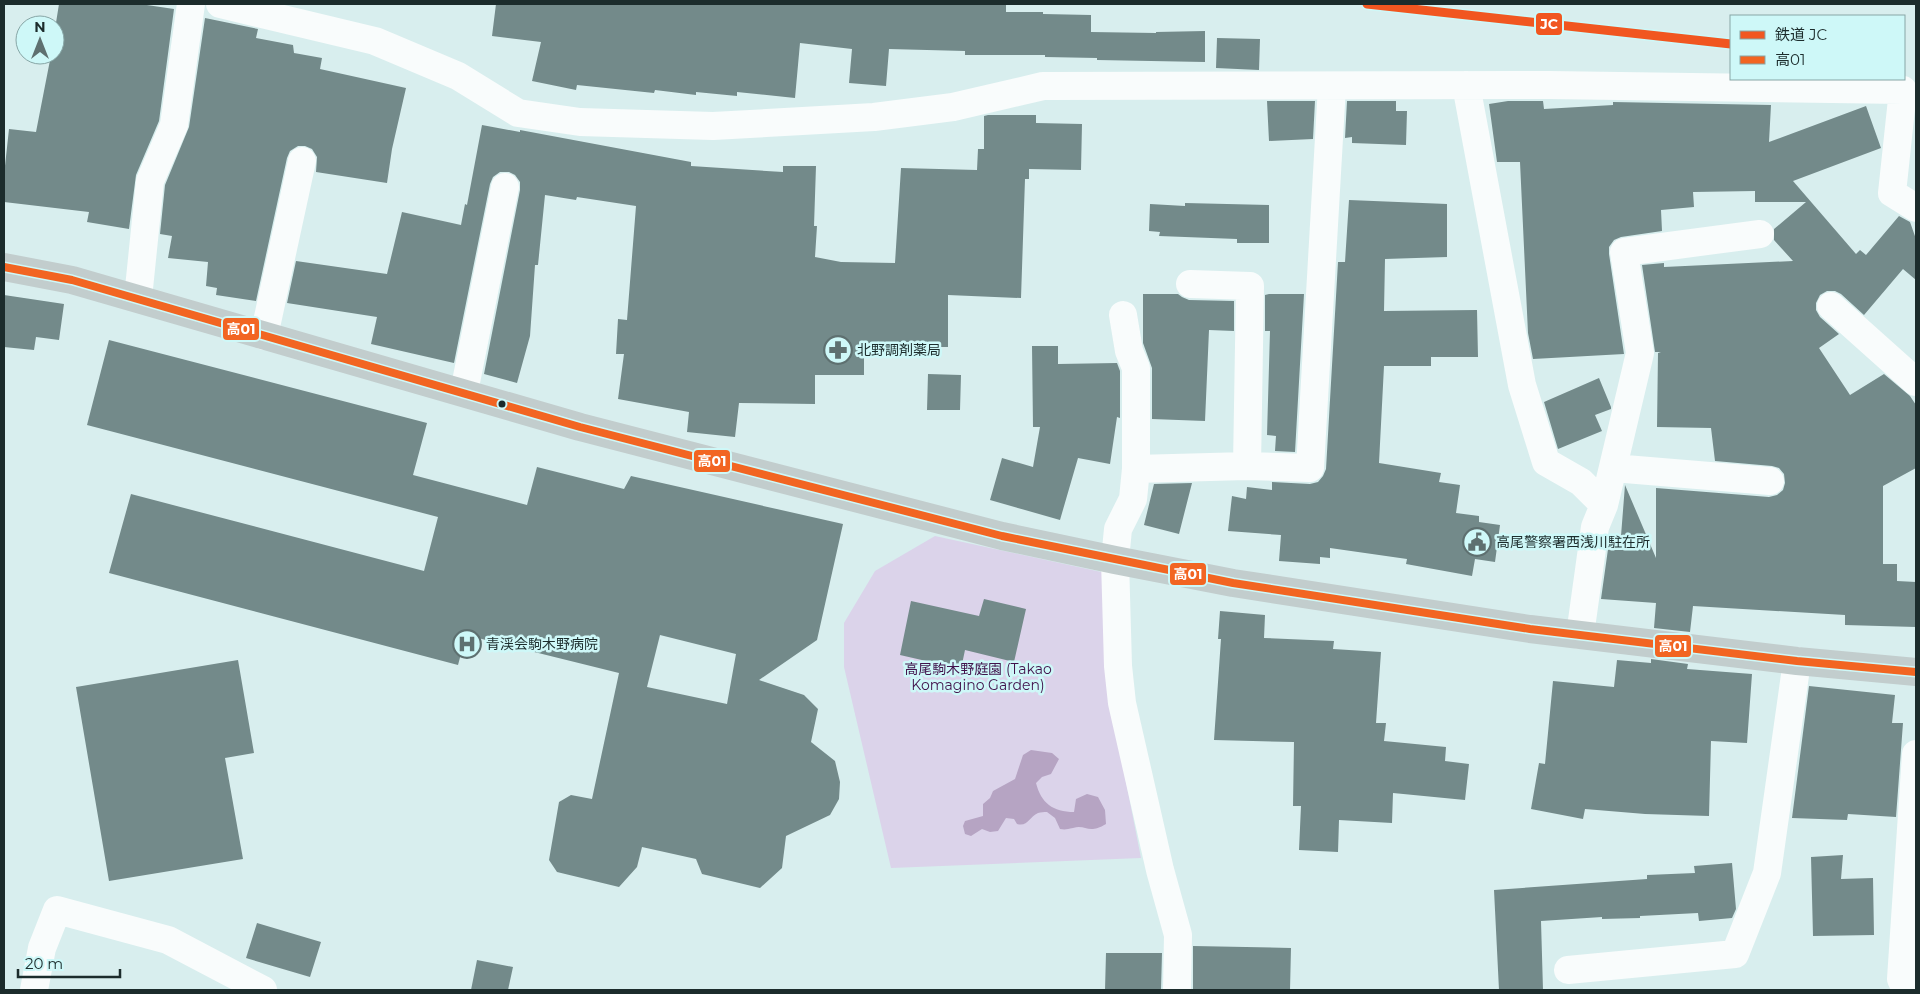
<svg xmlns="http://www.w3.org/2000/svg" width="1920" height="994" viewBox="0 0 1920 994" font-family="Montserrat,'Noto Sans JP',sans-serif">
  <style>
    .green { fill: #dbd3ea }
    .water { fill: #b6a4c3 }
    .building { fill: #738a8a; fill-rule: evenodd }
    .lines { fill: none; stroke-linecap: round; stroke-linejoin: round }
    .minor { stroke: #f9fcfc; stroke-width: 28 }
    .major { stroke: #c2cdcd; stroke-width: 28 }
    .bus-1-casing { stroke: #cef8f8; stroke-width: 11 }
    .bus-1 { stroke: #f26522; stroke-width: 8 }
    .rail-1-casing { stroke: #cef8f8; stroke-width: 12 }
    .rail-1 { stroke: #f15620; stroke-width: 9 }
    .bus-dot { fill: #1c2c2c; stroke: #cef8f8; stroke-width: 2 }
    .labels { text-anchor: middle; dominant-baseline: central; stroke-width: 5; stroke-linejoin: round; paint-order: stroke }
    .poi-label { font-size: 14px; fill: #1c2c2c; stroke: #cef8f8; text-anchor: start }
    .park-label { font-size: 14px; fill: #41124b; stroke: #cef8f8 }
    .line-badge { stroke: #cef8f8; stroke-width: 2 }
    .badge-label { font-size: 14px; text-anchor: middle; font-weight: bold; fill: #fff }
  </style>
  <rect width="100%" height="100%" fill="#d8eeee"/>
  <path class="green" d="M 935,536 L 1106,573 L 1110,701 L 1141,858 L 891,868 L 844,667 L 844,623 L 875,571 Z"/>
  <path class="water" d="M 1031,750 L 1052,753 L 1059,759 L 1051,774 L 1042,777 L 1036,783 C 1041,803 1053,812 1074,812 L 1076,799 L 1087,794 L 1098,797 L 1105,810 L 1106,824 C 1088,835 1086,824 1073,828 C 1067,829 1066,830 1060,829 L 1055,818 L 1047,812 C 1044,812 1041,812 1038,813 C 1029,817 1028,827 1017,824 L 1014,819 L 1006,818 L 998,831 L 990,832 L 982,829 L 971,836 L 965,834 L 963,826 L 965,821 L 983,816 L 983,804 L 990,798 L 993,791 L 1015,779 L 1023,755 Z"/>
  <path class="building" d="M 59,4 L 140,4 L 174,9 L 159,121 L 136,175 L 129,229 L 87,222 L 89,212 L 4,202 L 4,175 L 9,129 L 36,132 L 51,55 L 55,55 L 55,29 Z
    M 496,4 L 1006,4 L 1006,12 L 1043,12 L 1043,14 L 1091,15 L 1091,32 L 1156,33 L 1156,32 L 1205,31 L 1205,62 L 1097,60 L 1097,58 L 1045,57 L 1045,55 L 965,55 L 965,51 L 889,49 L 886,86 L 849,83 L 852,49 L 800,43 L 795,98 L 737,92 L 737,96 L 696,92 L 696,95 L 655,90 L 654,93 L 577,85 L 576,90 L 532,81 L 541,42 L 492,36 Z
    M 205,18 L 258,29 L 256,38 L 293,45 L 294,53 L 322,58 L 320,69 L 406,88 L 392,149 L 387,183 L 316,172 L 317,157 L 312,149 L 305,146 L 298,146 L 290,151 L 287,158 L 256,301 L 216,295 L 217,288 L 206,286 L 208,262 L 168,258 L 172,236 L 160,234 L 165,185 L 189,127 Z
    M 1217,38 L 1260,39 L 1259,70 L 1216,68 Z
    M 1267,101 L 1315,101 L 1313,139 L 1269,141 Z
    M 1347,101 L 1396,101 L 1396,111 L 1407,111 L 1406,145 L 1352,143 L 1352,137 L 1345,138 Z
    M 1508,101 L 1543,101 L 1544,109 L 1613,105 L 1613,102 L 1771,105 L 1769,142 L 1866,106 L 1881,148 L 1793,181 L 1856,254 L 1860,250 L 1866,255 L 1899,216 L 1910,222 L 1916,239 L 1916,280 L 1903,269 L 1864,315 L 1841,294 L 1835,291 L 1827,291 L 1820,295 L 1816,303 L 1816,310 L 1820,317 L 1839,334 L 1819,348 L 1850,395 L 1884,374 L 1910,396 L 1916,405 L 1916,468 L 1883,486 L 1883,564 L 1897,564 L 1897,581 L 1916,582 L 1916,627 L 1845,625 L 1845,615 L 1693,606 L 1690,632 L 1654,628 L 1656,603 L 1601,599 L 1610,535 L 1621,536 L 1625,485 L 1656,558 L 1656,488 L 1769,497 L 1777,495 L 1783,490 L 1785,483 L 1784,474 L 1779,468 L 1772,466 L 1715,461 L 1711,428 L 1657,427 L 1658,353 L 1661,352 L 1655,352 L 1642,265 L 1664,263 L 1664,267 L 1793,261 L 1774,240 L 1774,229 L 1806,202 L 1755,202 L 1755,191 L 1693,192 L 1694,207 L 1661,210 L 1662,231 L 1621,237 L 1614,240 L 1609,247 L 1609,254 L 1624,354 L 1533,359 L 1528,333 L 1520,162 L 1497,162 L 1489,104 Z
    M 988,115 L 1036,115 L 1036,123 L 1082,124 L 1081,170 L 1029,169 L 1029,179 L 1025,179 L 1021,298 L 948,295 L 948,347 L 864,347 L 864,375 L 815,375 L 815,404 L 739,403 L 735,437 L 687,432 L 689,412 L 618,399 L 624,354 L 616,354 L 618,319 L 627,320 L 636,206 L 577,197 L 576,200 L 545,195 L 538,265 L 535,265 L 530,336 L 517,383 L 484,374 L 520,190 L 520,182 L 515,175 L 509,172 L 500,172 L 493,177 L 490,184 L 454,363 L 371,344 L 377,317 L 287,303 L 296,261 L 387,274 L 402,212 L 461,225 L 465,204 L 467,205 L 482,125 L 520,132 L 520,130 L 691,162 L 691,166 L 783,172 L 783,166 L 816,166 L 814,226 L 817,226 L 815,257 L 841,262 L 895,263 L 901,168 L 977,170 L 978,149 L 984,149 L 984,116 Z
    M 1349,200 L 1447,204 L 1447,257 L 1385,259 L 1384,311 L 1477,310 L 1478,357 L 1431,357 L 1431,366 L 1384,366 L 1379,463 L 1441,473 L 1439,482 L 1460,485 L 1456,513 L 1479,516 L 1479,522 L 1500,525 L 1495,562 L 1475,559 L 1472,576 L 1406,564 L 1407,559 L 1330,548 L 1330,558 L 1320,557 L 1320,564 L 1279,561 L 1281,535 L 1228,531 L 1232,496 L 1246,499 L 1247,487 L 1272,490 L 1272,482 L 1310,484 L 1318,482 L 1323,476 L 1326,469 L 1338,262 L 1345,262 Z
    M 1185,203 L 1269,205 L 1269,243 L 1237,243 L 1237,239 L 1159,236 L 1160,232 L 1149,231 L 1150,204 L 1185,206 Z
    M 1143,294 L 1178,294 L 1182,297 L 1189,300 L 1234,301 L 1234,331 L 1209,330 L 1205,421 L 1152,419 L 1152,368 L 1143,343 Z
    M 1269,294 L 1304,294 L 1295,452 L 1275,451 L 1276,436 L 1267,435 L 1270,331 L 1265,331 L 1265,295 Z
    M 4,295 L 64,304 L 59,340 L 36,337 L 34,350 L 4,347 Z
    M 109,340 L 427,423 L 413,475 L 527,505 L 537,467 L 624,489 L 631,476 L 843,524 L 817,640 L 759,680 L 804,695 L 818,709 L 811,742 L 835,761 L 840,782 L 839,799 L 830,815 L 786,836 L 782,868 L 760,888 L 702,874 L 696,859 L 642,847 L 637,867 L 619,887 L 557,872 L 549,860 L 559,802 L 571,795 L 592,799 L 619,673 L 466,635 L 458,665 L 109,573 L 131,494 L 424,571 L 438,517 L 87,425 ZM 660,635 L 736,654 L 727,704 L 647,687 Z
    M 1032,346 L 1058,346 L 1058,364 L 1117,363 L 1120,371 L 1120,418 L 1117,417 L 1110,464 L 1078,458 L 1060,520 L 990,500 L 1002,458 L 1033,467 L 1040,427 L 1033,427 Z
    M 928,374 L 961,375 L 960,410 L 927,410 Z
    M 1599,378 L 1611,407 L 1611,409 L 1595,415 L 1602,431 L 1558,449 L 1544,402 Z
    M 1192,483 L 1179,534 L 1144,525 L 1154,484 Z
    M 984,599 L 1026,609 L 1014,662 L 965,650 L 961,669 L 900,655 L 911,601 L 979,616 Z
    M 1220,611 L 1265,615 L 1264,638 L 1334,641 L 1333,649 L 1381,652 L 1376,723 L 1386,723 L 1384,741 L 1446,747 L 1445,761 L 1469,764 L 1465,800 L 1393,793 L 1392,823 L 1339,820 L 1338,852 L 1299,850 L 1301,806 L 1293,806 L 1294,742 L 1214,740 L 1221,639 L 1218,639 Z
    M 1651,659 L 1688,664 L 1687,669 L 1752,674 L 1747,743 L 1711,741 L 1709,816 L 1645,814 L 1585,809 L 1583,819 L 1531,809 L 1539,763 L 1545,764 L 1553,681 L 1614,687 L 1617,660 L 1651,663 Z
    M 238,660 L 254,753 L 225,758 L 243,859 L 109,881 L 76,687 Z
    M 1809,686 L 1895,695 L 1892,723 L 1903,723 L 1896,817 L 1848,814 L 1847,820 L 1792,818 Z
    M 1843,855 L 1841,879 L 1873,878 L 1874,935 L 1813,936 L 1811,857 Z
    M 1732,863 L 1736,909 L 1732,918 L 1699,921 L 1698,913 L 1640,916 L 1640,918 L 1602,919 L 1602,917 L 1541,921 L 1543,990 L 1499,990 L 1494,890 L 1647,879 L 1647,875 L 1695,873 L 1694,866 Z
    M 257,923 L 321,942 L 310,977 L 246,958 Z
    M 1193,946 L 1291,948 L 1290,990 L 1193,990 Z
    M 1106,953 L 1162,953 L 1161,990 L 1105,990 Z
    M 477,960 L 513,967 L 508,990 L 471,990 Z"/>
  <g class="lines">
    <path class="minor" d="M 220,4 L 375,41 L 458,76 L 518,113 L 580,122 L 713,126 L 874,117 L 953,107 L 1043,86 L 1549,85 L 1903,90 L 1892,193 L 1916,208
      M 1466,85 L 1522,385 L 1546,462 L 1581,482 L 1604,505
      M 1190,284 L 1250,286 L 1247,466
      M 138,298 L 150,181 L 174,125 L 191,4
      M 1831,306 L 1916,382
      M 1123,315 L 1129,351 L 1136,368 L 1136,469
      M 264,336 L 302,161
      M 464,392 L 505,187
      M 1613,468 L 1770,481
      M 1580,635 L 1595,527 L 1604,505 L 1640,353 L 1624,252 L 1760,234
      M 1568,970 L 1735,954 L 1767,873 L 1797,661
      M 34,990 L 42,948 L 57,910 L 168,940 L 263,990
      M 1177,990 L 1178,935 L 1160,870 L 1122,703 L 1118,666 L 1115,560 L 1118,529 L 1133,499 L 1136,469 L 1247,466 L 1310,468 L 1332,86
      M 1906,990 L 1901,979 L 1916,754"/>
    <path class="major" d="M 4,267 L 72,280 L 580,427 L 1002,536 L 1115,560 L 1233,583 L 1530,629 L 1797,661 L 1916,672"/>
    <defs>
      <path id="bus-1" d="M 4,267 L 72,280 L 580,427 L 1002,536 L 1233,583 L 1530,629 L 1797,661 L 1916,672"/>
    </defs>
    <use href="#bus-1" class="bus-1-casing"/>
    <use href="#bus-1" class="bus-1"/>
    <defs>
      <path id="rail-1" d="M 1367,4 L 1731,44"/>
    </defs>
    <use href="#rail-1" class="rail-1-casing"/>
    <use href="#rail-1" class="rail-1"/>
  </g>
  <defs>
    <symbol id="pharmacy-ring" viewBox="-11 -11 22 22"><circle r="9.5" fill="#cef8f8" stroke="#5e7070" stroke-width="1.5"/><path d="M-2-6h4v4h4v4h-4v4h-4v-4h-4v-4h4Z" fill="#5e7070"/></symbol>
    <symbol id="civic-ring" viewBox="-11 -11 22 22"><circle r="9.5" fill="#cef8f8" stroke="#5e7070" stroke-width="1.5"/><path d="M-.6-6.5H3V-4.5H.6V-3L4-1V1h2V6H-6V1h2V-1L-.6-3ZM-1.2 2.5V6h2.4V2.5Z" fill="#5e7070"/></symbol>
    <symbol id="hospital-ring" viewBox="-11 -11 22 22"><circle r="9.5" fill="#cef8f8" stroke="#5e7070" stroke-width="1.5"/><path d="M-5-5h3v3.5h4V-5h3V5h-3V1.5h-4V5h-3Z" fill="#5e7070"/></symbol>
  </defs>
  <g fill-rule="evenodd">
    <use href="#pharmacy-ring" x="822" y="334" width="32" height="32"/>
    <use href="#civic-ring" x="1461" y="526" width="32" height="32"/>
    <use href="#hospital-ring" x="451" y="628" width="32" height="32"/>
  </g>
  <circle class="bus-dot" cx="502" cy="404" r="4.5"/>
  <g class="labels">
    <g class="poi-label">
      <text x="857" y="350">北野調剤薬局</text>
      <text x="1496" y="542">高尾警察署西浅川駐在所</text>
      <text x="486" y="644">青渓会駒木野病院</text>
    </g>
    <g class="park-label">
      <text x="978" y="669">高尾駒木野庭園 (Takao<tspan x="978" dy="16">Komagino Garden)</tspan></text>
    </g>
  </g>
  <g class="line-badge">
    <rect x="1535" y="12" width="28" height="24" rx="5" fill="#f15620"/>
    <rect x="222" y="317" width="38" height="24" rx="5" fill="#f26522"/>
    <rect x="693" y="449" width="38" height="24" rx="5" fill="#f26522"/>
    <rect x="1169" y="562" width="38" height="24" rx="5" fill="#f26522"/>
    <rect x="1654" y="634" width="38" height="24" rx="5" fill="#f26522"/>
  </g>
  <g class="badge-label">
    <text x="1549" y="29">JC</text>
    <text x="241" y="334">高01</text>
    <text x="712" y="466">高01</text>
    <text x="1188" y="579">高01</text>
    <text x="1673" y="651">高01</text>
  </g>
  <rect width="1920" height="994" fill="none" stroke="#1c2c2c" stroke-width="10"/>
  <rect x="1730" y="15" width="175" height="65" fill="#cef8f8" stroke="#87a6a6"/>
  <rect x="1740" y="31" width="25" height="8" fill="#f15620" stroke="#87a6a6"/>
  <text x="1775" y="40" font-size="15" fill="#1c2c2c">鉄道 JC</text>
  <rect x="1740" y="56" width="25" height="8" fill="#f26522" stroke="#87a6a6"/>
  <text x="1775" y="65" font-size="15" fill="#1c2c2c">高01</text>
  <g transform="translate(40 40)"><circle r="24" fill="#cef8f8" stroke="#87a6a6"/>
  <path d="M0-4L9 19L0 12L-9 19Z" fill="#5e7070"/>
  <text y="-8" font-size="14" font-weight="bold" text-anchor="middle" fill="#1c2c2c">N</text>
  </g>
  <path d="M18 969v8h102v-8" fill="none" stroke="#1c2c2c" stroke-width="2.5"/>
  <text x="25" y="969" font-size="15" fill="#1c2c2c" stroke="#cef8f8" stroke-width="4" paint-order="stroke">20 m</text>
</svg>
